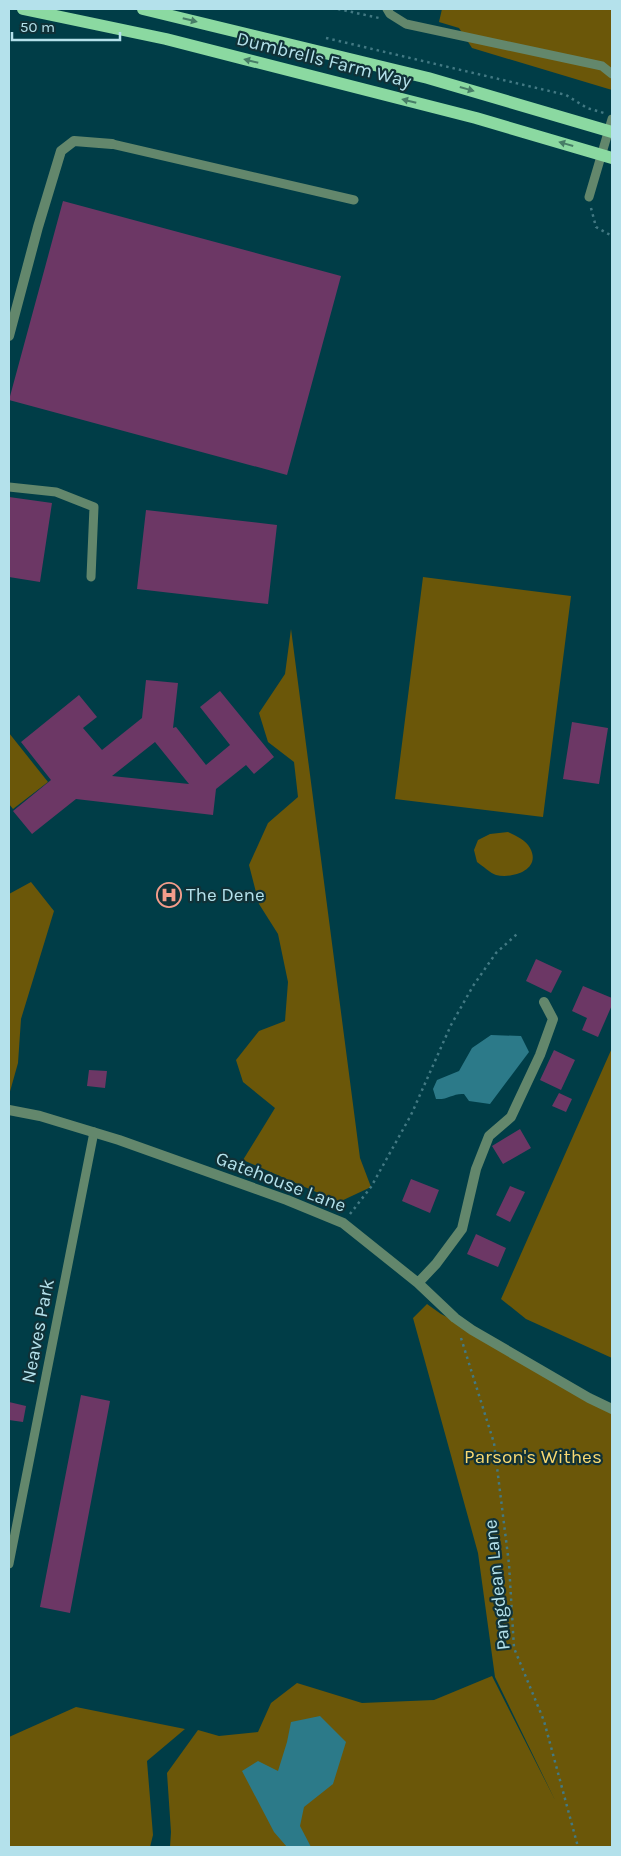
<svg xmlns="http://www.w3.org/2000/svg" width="621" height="1856" viewBox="0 0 621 1856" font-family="Karla,sans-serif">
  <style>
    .green { fill: #6b5709 }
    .water { fill: #2c7a89 }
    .building { fill: #6c3765; fill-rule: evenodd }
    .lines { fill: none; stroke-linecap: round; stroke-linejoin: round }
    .path { stroke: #427983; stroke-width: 2.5; stroke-dasharray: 2.5 4; stroke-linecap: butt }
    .lane { stroke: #63876c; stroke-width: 9 }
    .street { stroke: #63876c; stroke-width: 10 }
    .primary { stroke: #8bd9a1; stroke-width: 12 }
    .oneway { fill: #477d67 }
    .labels { text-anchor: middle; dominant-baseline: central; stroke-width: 4.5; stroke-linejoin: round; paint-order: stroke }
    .street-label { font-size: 19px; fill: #b4e1eb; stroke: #103137 }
    .poi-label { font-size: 19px; fill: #b4e1eb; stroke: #103137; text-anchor: start }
    .park-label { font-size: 19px; fill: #f9d972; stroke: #103137 }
  </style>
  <rect width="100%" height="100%" fill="#003d47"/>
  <path class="green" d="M 442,9 L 612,9 L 612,90 L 472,48 L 459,28 L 439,22 Z
    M 423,577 L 571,596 L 543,817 L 395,799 Z
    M 291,629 L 360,1158 L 371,1187 L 339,1202 L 243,1160 L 275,1108 L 243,1082 L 236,1060 L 259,1031 L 285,1021 L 288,982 L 278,934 L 259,904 L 249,865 L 268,823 L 298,797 L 294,762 L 268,742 L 259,713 L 285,674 Z
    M 9,733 L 48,782 L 13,809 L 9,804 Z
    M 508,832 C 516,836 526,840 530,848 C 542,870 512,879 496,875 C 490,873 483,866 477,862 L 474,850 L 478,840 L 490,834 Z
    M 31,882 L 54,911 L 21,1019 L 18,1063 L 9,1095 L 9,894 Z
    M 612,1048 L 612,1358 L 526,1319 L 501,1299 Z
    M 427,1304 L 441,1314 L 472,1330 L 612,1409 L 612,1847 L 170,1847 L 171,1832 L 167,1773 L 198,1730 L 219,1736 L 258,1732 L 271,1703 L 297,1683 L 362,1703 L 434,1700 L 492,1676 L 555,1800 L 495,1677 L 478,1553 L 413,1318 Z
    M 76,1707 L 185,1729 L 147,1761 L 153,1835 L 150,1847 L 9,1847 L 9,1737 Z"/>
  <path class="water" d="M 491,1035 L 521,1036 L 529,1052 L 490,1104 L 469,1101 L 464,1094 C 453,1093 448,1100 436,1099 L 433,1089 L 437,1080 L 459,1071 L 472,1048 Z
    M 320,1716 L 346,1742 L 333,1784 L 304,1807 L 300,1826 L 311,1847 L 287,1847 L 274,1832 L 242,1771 L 258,1761 L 278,1771 L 287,1742 L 291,1722 Z"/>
  <path class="building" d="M 63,201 L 341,276 L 287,475 L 9,400 Z
    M 9,497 L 52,503 L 40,582 L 9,577 Z
    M 146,510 L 277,525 L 268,604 L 137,589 Z
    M 146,680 L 178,683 L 173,728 L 176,727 L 206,765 L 230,745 L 200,707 L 220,691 L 274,757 L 254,774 L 246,765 L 216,789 L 213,815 L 76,799 L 32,834 L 13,811 L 51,780 L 21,742 L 79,695 L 97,717 L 83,728 L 102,750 L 142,718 ZM 155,742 L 189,784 L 112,776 Z
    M 572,722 L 608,728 L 599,784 L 563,779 Z
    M 536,959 L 562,971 L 551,993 L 526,981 Z
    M 583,986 L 612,998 L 612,1005 L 598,1037 L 582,1030 L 587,1018 L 572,1011 Z
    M 554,1050 L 575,1060 L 561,1090 L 540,1080 Z
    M 89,1070 L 107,1071 L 105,1088 L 87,1086 Z
    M 559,1093 L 572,1099 L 566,1112 L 552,1106 Z
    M 520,1129 L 531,1148 L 503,1164 L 492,1146 Z
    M 411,1179 L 439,1190 L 430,1213 L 402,1201 Z
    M 510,1186 L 525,1192 L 510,1222 L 496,1215 Z
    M 476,1234 L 506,1248 L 498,1267 L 467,1254 Z
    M 81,1395 L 110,1401 L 70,1613 L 40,1607 Z
    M 9,1402 L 26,1406 L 23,1422 L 9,1420 Z"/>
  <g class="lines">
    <path class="path" d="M 338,9 L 379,18
      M 326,38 L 566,95 L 587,108 L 604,113
      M 591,208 L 596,227 L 612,236
      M 350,1214 L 371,1187 L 411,1115 L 451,1025 L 473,986 L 496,953 L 517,934
      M 461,1338 L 494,1443 L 509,1564 L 514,1648 L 544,1721 L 578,1847"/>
    <path class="lane" d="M 387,9 L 390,14 L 406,24 L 602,66 L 612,74
      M 112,144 L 354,200
      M 589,197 L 612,119
      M 9,487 L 56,492 L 94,507 L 91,577
      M 9,1564 L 94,1132"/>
    <path class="street" d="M 9,336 L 38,227 L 61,151 L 74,141 L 112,144
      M 9,1110 L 40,1116 L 119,1140 L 287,1200 L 343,1223 L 418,1283 L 455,1318 L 472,1330 L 589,1398 L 612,1409
      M 418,1283 L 436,1264 L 462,1229 L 476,1169 L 489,1136 L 511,1117 L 540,1055 L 553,1019 L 544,1002"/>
    <path class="primary" d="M 23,9 L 166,39 L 476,118 L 612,158
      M 143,9 L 428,78 L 612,132"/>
  </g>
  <defs><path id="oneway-solid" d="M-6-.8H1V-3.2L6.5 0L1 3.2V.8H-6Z" transform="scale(1.25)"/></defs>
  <g class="oneway">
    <use href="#oneway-solid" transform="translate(190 20) rotate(14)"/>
    <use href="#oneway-solid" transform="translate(251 61) rotate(-166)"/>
    <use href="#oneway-solid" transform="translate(467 89) rotate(16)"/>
    <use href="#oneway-solid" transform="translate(409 101) rotate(-166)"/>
    <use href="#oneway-solid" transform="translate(566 144) rotate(-164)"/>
  </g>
  <defs>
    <symbol id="hospital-ring" viewBox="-11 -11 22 22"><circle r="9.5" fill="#103137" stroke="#f49d8b" stroke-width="1.5"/><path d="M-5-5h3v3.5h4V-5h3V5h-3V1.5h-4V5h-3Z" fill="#f49d8b"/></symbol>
  </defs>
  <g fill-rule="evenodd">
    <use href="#hospital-ring" x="155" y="881" width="28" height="28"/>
  </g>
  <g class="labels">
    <g class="street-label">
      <text transform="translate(324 60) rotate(14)">Dumbrells Farm Way</text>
      <text transform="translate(281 1182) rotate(21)">Gatehouse Lane</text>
      <text transform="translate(38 1331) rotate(-79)">Neaves Park</text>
      <text transform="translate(497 1585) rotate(-96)">Pangdean Lane</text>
    </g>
    <g class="poi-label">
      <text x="186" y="895">The Dene</text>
    </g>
    <g class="park-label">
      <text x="533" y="1457">Parson's Withes</text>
    </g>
  </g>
  <rect width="621" height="1856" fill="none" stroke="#b4e1eb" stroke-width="20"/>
  <path d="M12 32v8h108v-8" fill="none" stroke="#b4e1eb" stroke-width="2.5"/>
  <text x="20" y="32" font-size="15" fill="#b4e1eb" stroke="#103137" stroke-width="4" paint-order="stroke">50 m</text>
</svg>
